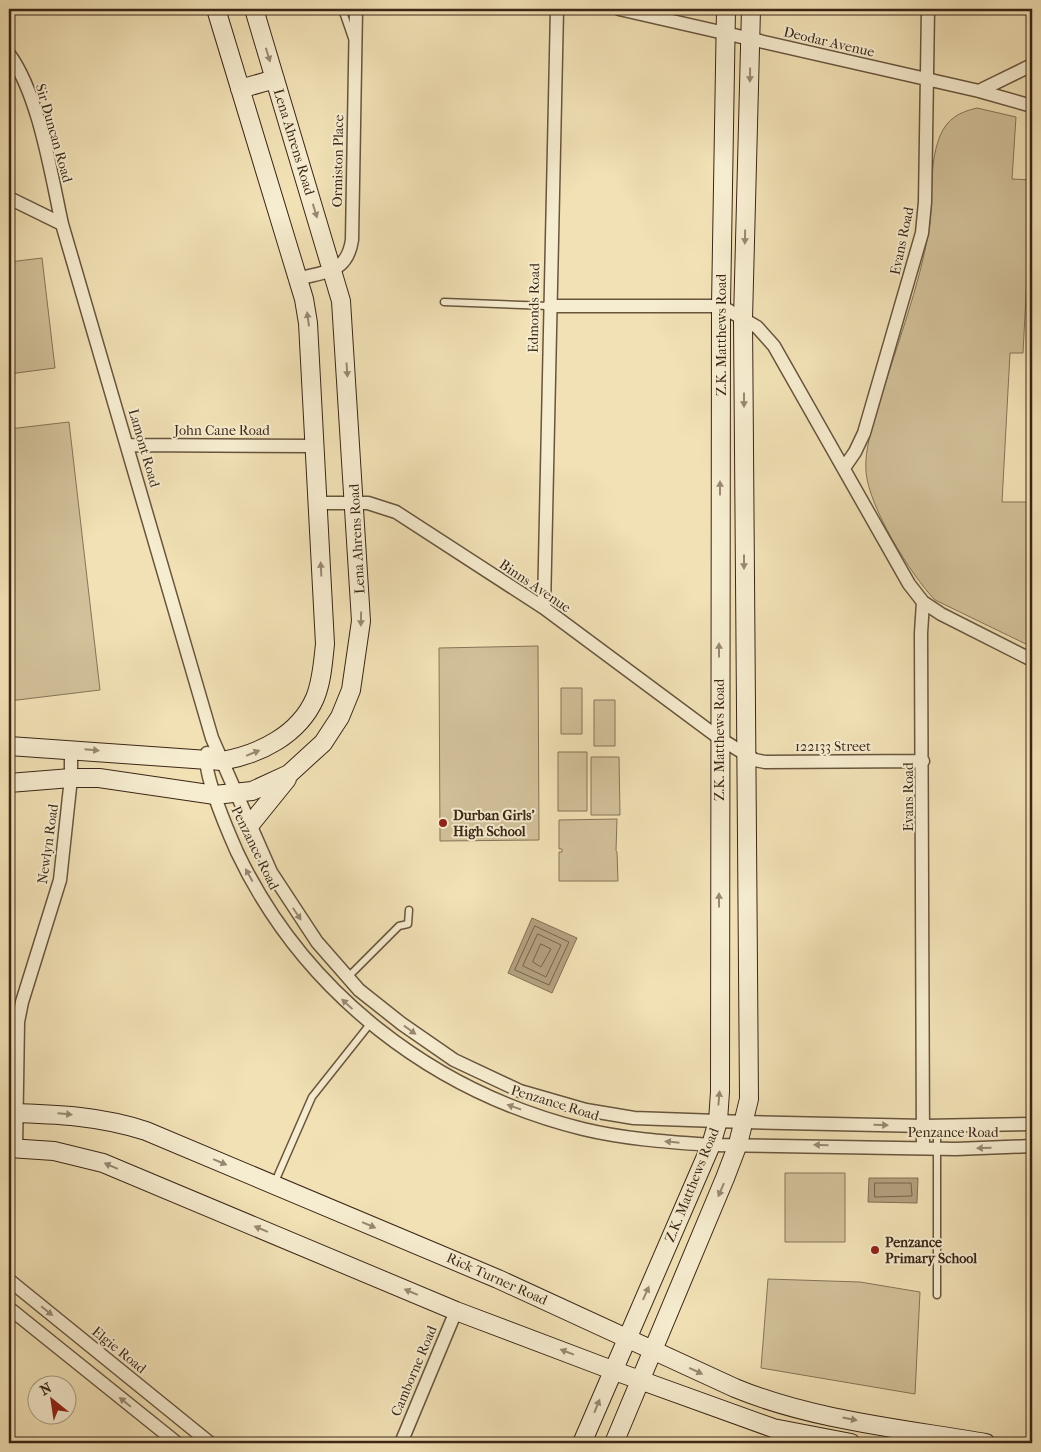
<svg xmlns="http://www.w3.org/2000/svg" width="1041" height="1452" viewBox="0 0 1041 1452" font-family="'IM FELL French Canon',serif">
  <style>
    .green { fill: #d2c19a; stroke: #867458 }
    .water { fill: #b3a17f; stroke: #837055 }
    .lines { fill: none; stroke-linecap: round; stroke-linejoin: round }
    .shore { stroke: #77644b; stroke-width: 1 }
    .lane-casing { stroke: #68553e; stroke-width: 9 }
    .street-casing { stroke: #68553e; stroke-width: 15 }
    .secondary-casing { stroke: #3b2617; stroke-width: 20 }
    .lane { stroke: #f6eccf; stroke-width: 6 }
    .street { stroke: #f6eccf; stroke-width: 12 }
    .secondary { stroke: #f6eccf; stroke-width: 18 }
    .oneway { fill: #988973 }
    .poi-dot { fill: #8f2418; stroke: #f6eccf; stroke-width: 2 }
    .labels { text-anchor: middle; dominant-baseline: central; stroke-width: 4; stroke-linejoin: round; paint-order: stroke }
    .street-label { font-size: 14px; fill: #3b2617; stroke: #f6eccf }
    .poi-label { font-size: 14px; font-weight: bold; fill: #3b2617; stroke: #f6eccf; text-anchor: start }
  </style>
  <rect width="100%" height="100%" fill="#f1e1b5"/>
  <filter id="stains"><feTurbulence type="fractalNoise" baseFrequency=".004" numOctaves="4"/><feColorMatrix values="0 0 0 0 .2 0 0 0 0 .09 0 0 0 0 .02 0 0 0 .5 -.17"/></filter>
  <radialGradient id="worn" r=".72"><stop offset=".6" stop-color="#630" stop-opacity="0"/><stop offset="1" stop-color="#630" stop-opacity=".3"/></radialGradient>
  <path class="green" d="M 977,108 L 1016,117 L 1012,179 L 1032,180 L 1023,353 L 1010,353 L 1002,502 L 1032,502 L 1032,647 L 935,600 C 910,574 869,507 866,472 C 864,448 874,423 880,401 C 897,344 919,288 929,230 C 934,199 928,166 940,136 C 947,119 959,112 977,108 Z
    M 42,258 L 55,368 L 9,374 L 9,262 Z
    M 69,422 L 100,690 L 9,701 L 9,429 Z
    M 538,646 L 539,840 L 440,841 L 439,648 Z
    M 561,688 L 582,688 L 582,734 L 561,734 Z
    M 594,700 L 615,700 L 615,746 L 594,746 Z
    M 558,752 L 587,752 L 587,811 L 558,811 Z
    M 591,757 L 619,757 L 620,815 L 591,815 Z
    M 617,819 L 616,851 L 617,852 L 618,881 L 559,881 L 559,852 L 562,852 L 562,849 L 559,849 L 559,820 Z
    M 785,1173 L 845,1173 L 845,1242 L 785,1242 Z
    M 768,1279 L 860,1282 L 920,1292 L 915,1394 L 761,1368 Z"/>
  <path class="water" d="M 532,918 L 577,938 L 552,993 L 508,973 Z
    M 869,1178 L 918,1178 L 917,1203 L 868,1202 Z"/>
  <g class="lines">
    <path class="shore" d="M 535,926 L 569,942 L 549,985 L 515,970 Z
      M 538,934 L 561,945 L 546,977 L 523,966 Z
      M 541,944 L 551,949 L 541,967 L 533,962 Z
      M 875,1183 L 911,1183 L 912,1196 L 875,1197 Z"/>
    <defs>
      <path id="lane" d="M 342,9 L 352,38
        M 444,302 L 549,306
        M 348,977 L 399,926 L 408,924 L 409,910
        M 274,1184 L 312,1097 L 370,1024
        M 937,1295 L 937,1126"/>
      <path id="street" d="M 619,9 L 979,91 L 1032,106
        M 9,54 C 39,95 51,174 62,224
        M 979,91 L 1032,65
        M 9,198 L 62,224 L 212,738 L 271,872 L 317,942 L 359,990 L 402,1024 L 454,1060 L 520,1091 L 586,1110 L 634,1118 L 745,1122 L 925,1126 L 1032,1124
        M 298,279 C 326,271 347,273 352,240 L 356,9
        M 549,306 L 721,306 L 757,327 L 774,346 L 909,584 L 923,602 L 941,614 L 1032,660
        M 128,445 L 316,446
        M 844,468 L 855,452 L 864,433 L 922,233 L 925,202 L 928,9
        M 317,503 L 368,503 L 396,512 L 544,608 L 719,738 L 755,760 L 765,762 L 923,761
        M 923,602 L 921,633 L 923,1147
        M 544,608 L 557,9
        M 207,753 C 201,770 229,834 237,852 C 304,993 433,1092 583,1129 C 624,1139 669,1142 711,1145 L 956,1149 L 1032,1146
        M 16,1148 L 18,1022 L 22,1002 L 60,880 L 71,778 L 71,749
        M 9,1280 L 210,1443
        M 9,1308 L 177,1443
        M 401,1443 L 456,1311"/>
      <path id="secondary" d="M 240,89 L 275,79
        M 9,746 L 222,761 C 260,754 299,735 315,698 C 322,681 323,662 325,644 L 308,323 L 304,299 L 216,9
        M 9,783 L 71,778 L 99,778 L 215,795 L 252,791 L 289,774 L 323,743 L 340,717 L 351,690 L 361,621 L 341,301 L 254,9
        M 249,826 L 287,779
        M 9,1113 C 56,1114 100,1116 146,1131 L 498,1279 L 735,1388 C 812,1420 904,1429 986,1443
        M 9,1148 L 54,1151 L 103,1163 L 456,1311 L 612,1370 L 773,1428 L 851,1443
        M 582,1443 L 711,1145 L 718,1121 L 720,1092 L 721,305 L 726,9
        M 614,1443 L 725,1178 L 738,1144 L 749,1099 L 743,319 L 751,9"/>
    </defs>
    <use href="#lane" class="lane-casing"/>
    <use href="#street" class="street-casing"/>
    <use href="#secondary" class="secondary-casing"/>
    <use href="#lane" class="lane"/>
    <use href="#street" class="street"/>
    <use href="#secondary" class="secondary"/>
  </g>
  <defs><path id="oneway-solid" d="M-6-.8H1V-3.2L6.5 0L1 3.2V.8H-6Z" transform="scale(1.25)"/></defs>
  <g class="oneway">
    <use href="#oneway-solid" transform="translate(268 55) rotate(73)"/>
    <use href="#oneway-solid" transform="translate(750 75) rotate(91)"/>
    <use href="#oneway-solid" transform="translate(315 211) rotate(73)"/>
    <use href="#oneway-solid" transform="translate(745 237) rotate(91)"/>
    <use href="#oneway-solid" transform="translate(308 319) rotate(-98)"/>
    <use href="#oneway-solid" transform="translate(347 370) rotate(86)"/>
    <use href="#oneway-solid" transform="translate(744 400) rotate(90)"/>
    <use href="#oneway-solid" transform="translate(720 488) rotate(-90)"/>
    <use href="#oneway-solid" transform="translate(744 562) rotate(90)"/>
    <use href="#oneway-solid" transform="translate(321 569) rotate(-93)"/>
    <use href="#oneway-solid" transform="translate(361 619) rotate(91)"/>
    <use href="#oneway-solid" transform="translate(719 650) rotate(-90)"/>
    <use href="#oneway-solid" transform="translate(92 750) rotate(5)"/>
    <use href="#oneway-solid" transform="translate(253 753) rotate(-22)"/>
    <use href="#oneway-solid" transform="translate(249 875) rotate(-119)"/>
    <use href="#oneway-solid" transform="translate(719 900) rotate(-90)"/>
    <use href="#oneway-solid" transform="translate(297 914) rotate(56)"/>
    <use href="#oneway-solid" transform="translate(347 1004) rotate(-137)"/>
    <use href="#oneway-solid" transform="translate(410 1030) rotate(36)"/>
    <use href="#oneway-solid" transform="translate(719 1098) rotate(-85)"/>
    <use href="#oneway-solid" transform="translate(514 1107) rotate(-161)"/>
    <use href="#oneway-solid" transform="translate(65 1114) rotate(5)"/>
    <use href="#oneway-solid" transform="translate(881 1125) rotate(1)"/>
    <use href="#oneway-solid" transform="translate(672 1142) rotate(-174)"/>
    <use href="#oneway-solid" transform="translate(821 1145) rotate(-179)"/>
    <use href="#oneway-solid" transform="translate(984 1148) rotate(178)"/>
    <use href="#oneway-solid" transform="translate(220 1162) rotate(23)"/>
    <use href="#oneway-solid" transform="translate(111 1166) rotate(-157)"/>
    <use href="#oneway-solid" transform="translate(721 1190) rotate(113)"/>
    <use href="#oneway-solid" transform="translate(369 1225) rotate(23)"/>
    <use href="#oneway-solid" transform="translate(261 1229) rotate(-157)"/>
    <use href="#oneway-solid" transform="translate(411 1292) rotate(-157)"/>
    <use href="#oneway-solid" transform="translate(646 1293) rotate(-66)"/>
    <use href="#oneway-solid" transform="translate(47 1311) rotate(39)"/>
    <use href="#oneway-solid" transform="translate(567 1352) rotate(-159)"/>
    <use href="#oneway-solid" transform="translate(696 1371) rotate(25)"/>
    <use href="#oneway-solid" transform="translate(125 1402) rotate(-141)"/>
    <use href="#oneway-solid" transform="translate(597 1406) rotate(-68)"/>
    <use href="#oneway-solid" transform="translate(850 1419) rotate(11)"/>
  </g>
  <g class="poi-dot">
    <circle cx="443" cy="823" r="5"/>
    <circle cx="875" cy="1250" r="5"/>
  </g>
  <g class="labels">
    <g class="street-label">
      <text transform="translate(829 42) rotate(13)">Deodar Avenue</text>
      <text transform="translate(54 133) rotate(74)">Sir Duncan Road</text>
      <text transform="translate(294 142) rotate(73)">Lena Ahrens Road</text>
      <text transform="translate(338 161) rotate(-89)">Ormiston Place</text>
      <text transform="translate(902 241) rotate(-78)">Evans Road</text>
      <text transform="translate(534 308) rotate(-89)">Edmonds Road</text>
      <text transform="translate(721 335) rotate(-90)">Z.K. Matthews Road</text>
      <text x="222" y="430">John Cane Road</text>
      <text transform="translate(144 448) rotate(74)">Lamont Road</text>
      <text transform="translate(357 539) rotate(-93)">Lena Ahrens Road</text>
      <text transform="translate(535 586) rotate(34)">Binns Avenue</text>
      <text transform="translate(719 740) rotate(-90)">Z.K. Matthews Road</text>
      <text x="833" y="746">122133 Street</text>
      <text transform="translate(908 797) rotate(-90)">Evans Road</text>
      <text transform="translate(48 844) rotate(-82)">Newlyn Road</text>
      <text transform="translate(255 848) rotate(64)">Penzance Road</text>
      <text transform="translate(555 1103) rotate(17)">Penzance Road</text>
      <text x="953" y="1132">Penzance Road</text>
      <text transform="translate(692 1185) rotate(-68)">Z.K. Matthews Road</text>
      <text transform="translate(497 1279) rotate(24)">Rick Turner Road</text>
      <text transform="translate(119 1350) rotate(39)">Elgie Road</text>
      <text transform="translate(414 1371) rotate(-67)">Camborne Road</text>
    </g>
    <g class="poi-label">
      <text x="453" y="815">Durban Girls'<tspan x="453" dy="16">High School</tspan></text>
      <text x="885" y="1242">Penzance<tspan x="885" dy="16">Primary School</tspan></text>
    </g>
  </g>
  <rect width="1041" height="1452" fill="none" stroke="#f1e1b5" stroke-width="30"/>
  <rect x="10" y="10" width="1021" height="1432" fill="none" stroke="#3b2617" stroke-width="2.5"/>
  <rect x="15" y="15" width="1011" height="1422" fill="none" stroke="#3b2617"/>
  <g transform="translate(52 1400) rotate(330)"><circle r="24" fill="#f6eccf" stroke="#ab9d85"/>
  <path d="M0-4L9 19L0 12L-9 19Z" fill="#8f2418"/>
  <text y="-8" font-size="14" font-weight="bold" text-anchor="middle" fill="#3b2617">N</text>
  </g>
  <rect width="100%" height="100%" filter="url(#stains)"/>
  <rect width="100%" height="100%" fill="url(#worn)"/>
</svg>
